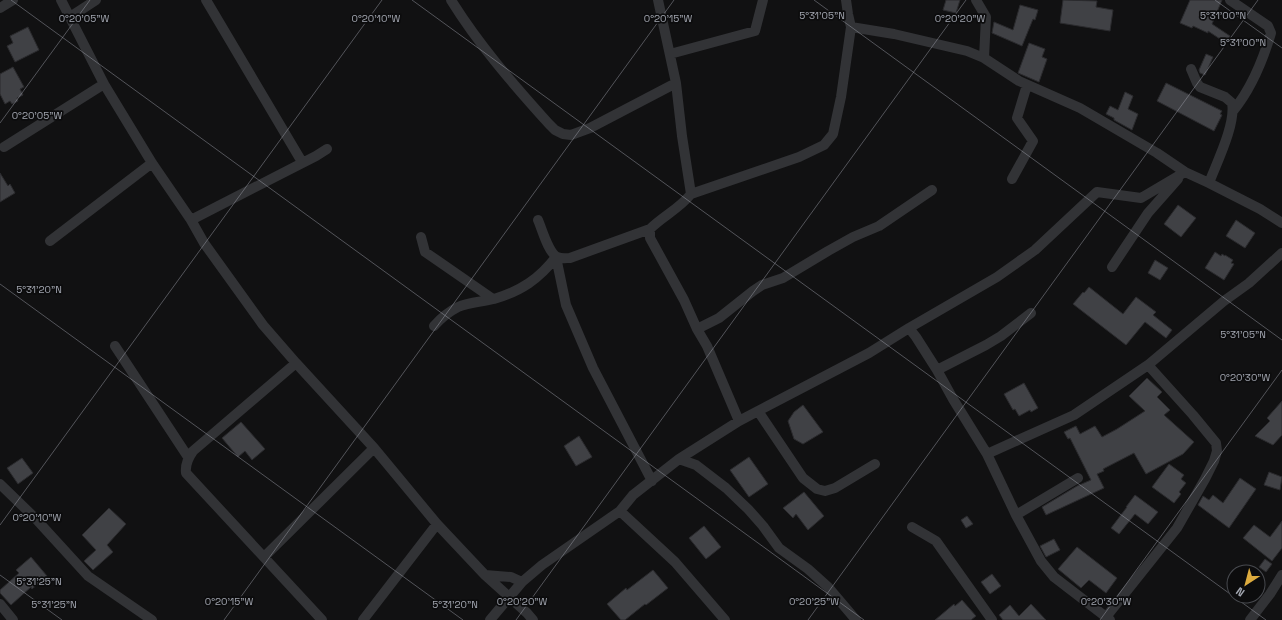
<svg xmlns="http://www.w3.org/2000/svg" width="1282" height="620" viewBox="0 0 1282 620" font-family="'Space Grotesk',sans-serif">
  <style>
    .building { fill: #404145; stroke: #2b2b2e }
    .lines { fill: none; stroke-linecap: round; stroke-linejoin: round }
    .minor { stroke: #323336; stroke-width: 10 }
    .ticks { fill: none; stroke: #a3a7b1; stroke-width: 1; stroke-opacity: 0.45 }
    .ticks-label { font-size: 10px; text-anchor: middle; fill: #a3a7b1; stroke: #0c0c0d; stroke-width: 3.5; stroke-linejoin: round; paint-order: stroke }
  </style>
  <rect width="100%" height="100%" fill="#111112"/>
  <path class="building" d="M 946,0 L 960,0 L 956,13 L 943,10 Z
    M 1063,0 L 1097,1 L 1096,7 L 1113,10 L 1110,31 L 1060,23 Z
    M 1190,0 L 1222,0 L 1212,24 L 1230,36 L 1226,43 L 1208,31 L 1208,33 L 1193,26 L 1192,28 L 1180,23 Z
    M 1020,5 L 1038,10 L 1035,20 L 1033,19 L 1022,46 L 992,33 L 994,22 L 1013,30 Z
    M 28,27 L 39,50 L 15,62 L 7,46 L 13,43 L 10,36 Z
    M 1029,43 L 1045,49 L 1042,57 L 1047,59 L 1039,82 L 1018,73 Z
    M 1206,54 L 1213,57 L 1205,75 L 1200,73 L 1199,70 Z
    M 13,67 L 24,87 L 20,89 L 23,95 L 17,98 L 18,101 L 12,104 L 10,101 L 5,104 L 0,94 L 0,74 Z
    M 1166,83 L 1222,111 L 1220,114 L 1222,115 L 1214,131 L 1157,101 Z
    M 1125,92 L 1133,96 L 1128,109 L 1138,114 L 1132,130 L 1114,120 L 1114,118 L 1106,114 L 1110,106 L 1118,110 Z
    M 0,173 L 8,186 L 10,184 L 15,193 L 0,202 Z
    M 1178,205 L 1196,218 L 1181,237 L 1164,224 Z
    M 1236,220 L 1255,233 L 1245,248 L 1226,236 Z
    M 1215,252 L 1221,256 L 1222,254 L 1225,256 L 1225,255 L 1233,260 L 1231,263 L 1234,264 L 1224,280 L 1205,268 Z
    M 1155,260 L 1168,268 L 1160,280 L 1148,273 Z
    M 1089,287 L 1123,314 L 1136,297 L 1156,312 L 1153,315 L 1172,330 L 1166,338 L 1145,322 L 1126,345 L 1073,304 L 1083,292 L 1084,293 Z
    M 1147,378 L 1162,392 L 1157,397 L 1170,410 L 1164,415 L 1194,442 L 1183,454 L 1146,474 L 1134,453 L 1103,469 L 1104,471 L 1097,474 L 1104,488 L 1046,515 L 1042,507 L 1077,486 L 1091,480 L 1070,438 L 1068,439 L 1064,432 L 1076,426 L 1080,434 L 1095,426 L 1102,437 L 1117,429 L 1145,411 L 1129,396 Z
    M 1024,383 L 1038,408 L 1031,412 L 1030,410 L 1019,416 L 1015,409 L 1013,410 L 1004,394 Z
    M 1282,401 L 1282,435 L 1273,445 L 1255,436 L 1270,421 L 1267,418 Z
    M 803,405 L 823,432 L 803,444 L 794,439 L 788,421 L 794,412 Z
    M 241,422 L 265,449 L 252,460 L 245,451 L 238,457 L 222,438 Z
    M 579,436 L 592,457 L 576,466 L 564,446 Z
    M 749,457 L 768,484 L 749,497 L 730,470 Z
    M 22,458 L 33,473 L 18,484 L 7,468 Z
    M 1169,464 L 1184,475 L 1181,479 L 1186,483 L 1179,492 L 1181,494 L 1174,503 L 1152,487 Z
    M 1269,472 L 1282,477 L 1280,490 L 1264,485 Z
    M 1240,478 L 1256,489 L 1229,528 L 1198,505 L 1203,496 L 1209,500 L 1213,495 L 1223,503 Z
    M 804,492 L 824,516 L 808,530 L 796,514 L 793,518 L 783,508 Z
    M 1135,495 L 1158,512 L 1148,524 L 1135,514 L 1119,534 L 1111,528 L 1127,507 L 1126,507 Z
    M 109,508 L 126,524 L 107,545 L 113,552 L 93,570 L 84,561 L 96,550 L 82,535 Z
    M 967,516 L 973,524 L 966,528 L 961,520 Z
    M 1282,521 L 1282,548 L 1272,561 L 1243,538 L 1254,525 L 1270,537 Z
    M 704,526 L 721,547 L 706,559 L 689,538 Z
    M 1054,539 L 1060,550 L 1046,557 L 1040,546 Z
    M 1077,547 L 1117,578 L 1106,593 L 1089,580 L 1081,588 L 1058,569 Z
    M 31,557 L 47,576 L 32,589 L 31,587 L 11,605 L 0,593 L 0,590 L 19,573 L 16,570 Z
    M 1265,559 L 1272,564 L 1266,572 L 1259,567 Z
    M 653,570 L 668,588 L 646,605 L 645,604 L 625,620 L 621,620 L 607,604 L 626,588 L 627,590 Z
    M 992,574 L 1001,586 L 990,594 L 981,582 Z
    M 962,600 L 976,616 L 971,620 L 935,620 L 954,604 L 955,606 Z
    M 1031,604 L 1046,620 L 1003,620 L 999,615 L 1010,605 L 1019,616 Z"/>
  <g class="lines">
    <path class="minor" d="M 61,0 L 104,84 L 152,163 L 191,220 L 204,243 L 263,325 L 296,363 L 374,448 L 437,524 L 485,575 L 527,613 L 533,620
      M 206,0 L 302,162
      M 451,0 C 479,45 513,84 549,124 L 555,130 L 563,134 L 571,135 L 590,128 L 676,83
      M 658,0 L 676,83 L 682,136 L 691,194 C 679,209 663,216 650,229 L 650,238 L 684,300 L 697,329 L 707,346 L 739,421
      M 846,0 L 848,14 L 851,27 L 894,34 L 967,51 L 984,58 L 1019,81 L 1080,108 L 1157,153 L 1185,172 L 1209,183 L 1260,209 L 1282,223
      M 976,0 L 986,17 L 984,58
      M 1230,0 L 1268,26 L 1271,33 C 1263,60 1251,89 1233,111
      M 0,8 L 13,0
      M 70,17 L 96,0
      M 670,54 L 755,31 L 763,0
      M 1191,69 L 1197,83 L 1200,87 L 1225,97 L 1232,103 C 1236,124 1217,162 1209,183
      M 4,147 L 104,84
      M 1012,179 L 1033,141 L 1017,118 L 1027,85
      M 691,194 L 799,157 L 824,145 L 833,134 L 841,97 L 851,27
      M 191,220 L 316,156 L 327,149
      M 538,220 C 542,229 548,252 557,257 C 562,259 566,258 570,258 L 650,229
      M 421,237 L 425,252 L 493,299
      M 50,241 L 152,163
      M 556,257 L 566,305 L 593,368 L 652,481
      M 1112,267 L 1148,213 L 1178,179
      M 434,326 C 441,318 448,312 458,307 C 469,302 482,302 494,299 C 521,291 539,279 556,257
      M 909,328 L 916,337 L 937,370 L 953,399 L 987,454 L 1016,515 L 1041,561 L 1054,577 L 1110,620
      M 697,329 L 719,318 L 753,291 L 762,285 L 783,278 L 828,251 L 853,237 L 879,226 L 932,190
      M 115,346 L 188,457
      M 296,363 L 193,451 C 188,458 185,465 186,473 L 322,620
      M 937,370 L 986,345 L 1001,336 L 1031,313
      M 758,411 L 803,478 L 817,489 L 825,491 L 835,488 L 875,464
      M 987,454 L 1074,415 L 1148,365 L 1224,301 L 1249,283 L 1282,253
      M 679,459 L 739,421 L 869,353 L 909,328 L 997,277 L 1035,250 L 1097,192 L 1141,198 L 1185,172
      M 0,484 L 35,518 L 88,576 L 152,620
      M 620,511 L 675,562 L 725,620
      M 1016,515 L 1078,478
      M 912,527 L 936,541 L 992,620
      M 264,557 L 374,448
      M 485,575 L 511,577 L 522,582
      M 0,604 L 13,620
      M 1106,617 L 1177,528 L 1205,479 L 1214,461 L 1217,451 L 1216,443 L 1193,415 L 1148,365
      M 363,620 L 437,524
      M 490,620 L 522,582 L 542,565 L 620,511 L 633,495 L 679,459 L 696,465 L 726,488 L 748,509 L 763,526 L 779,548 L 808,569 L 828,587 L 856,620
      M 1250,620 L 1270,594 L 1282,575"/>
  </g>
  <path class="ticks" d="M 11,0 L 864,620M 412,0 L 1266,620M 814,0 L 1282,340M 1215,0 L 1282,48M 0,123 L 90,0M 0,284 L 463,620M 0,525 L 382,0M 0,575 L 62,620M 224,620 L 674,0M 516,620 L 966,0M 808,620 L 1258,0M 1100,620 L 1282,370"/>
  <g class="ticks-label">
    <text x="822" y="19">5°31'05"N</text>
    <text x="1223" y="19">5°31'00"N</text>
    <text x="84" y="22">0°20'05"W</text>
    <text x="376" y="22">0°20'10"W</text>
    <text x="668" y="22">0°20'15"W</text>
    <text x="960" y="22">0°20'20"W</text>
    <text x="1243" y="46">5°31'00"N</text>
    <text x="37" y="119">0°20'05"W</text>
    <text x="39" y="293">5°31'20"N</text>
    <text x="1243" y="338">5°31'05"N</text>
    <text x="1245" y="381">0°20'30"W</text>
    <text x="37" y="521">0°20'10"W</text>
    <text x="39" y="585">5°31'25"N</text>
    <text x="229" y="605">0°20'15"W</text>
    <text x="522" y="605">0°20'20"W</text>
    <text x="814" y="605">0°20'25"W</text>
    <text x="1106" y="605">0°20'30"W</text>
    <text x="54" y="608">5°31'25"N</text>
    <text x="455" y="608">5°31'20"N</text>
  </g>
  <g transform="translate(1246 584) rotate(216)"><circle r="19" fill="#0c0c0d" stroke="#484a4f"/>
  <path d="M0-3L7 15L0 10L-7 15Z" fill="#ddab3e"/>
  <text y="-6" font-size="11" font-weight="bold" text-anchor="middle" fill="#a3a7b1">N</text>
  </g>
</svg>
